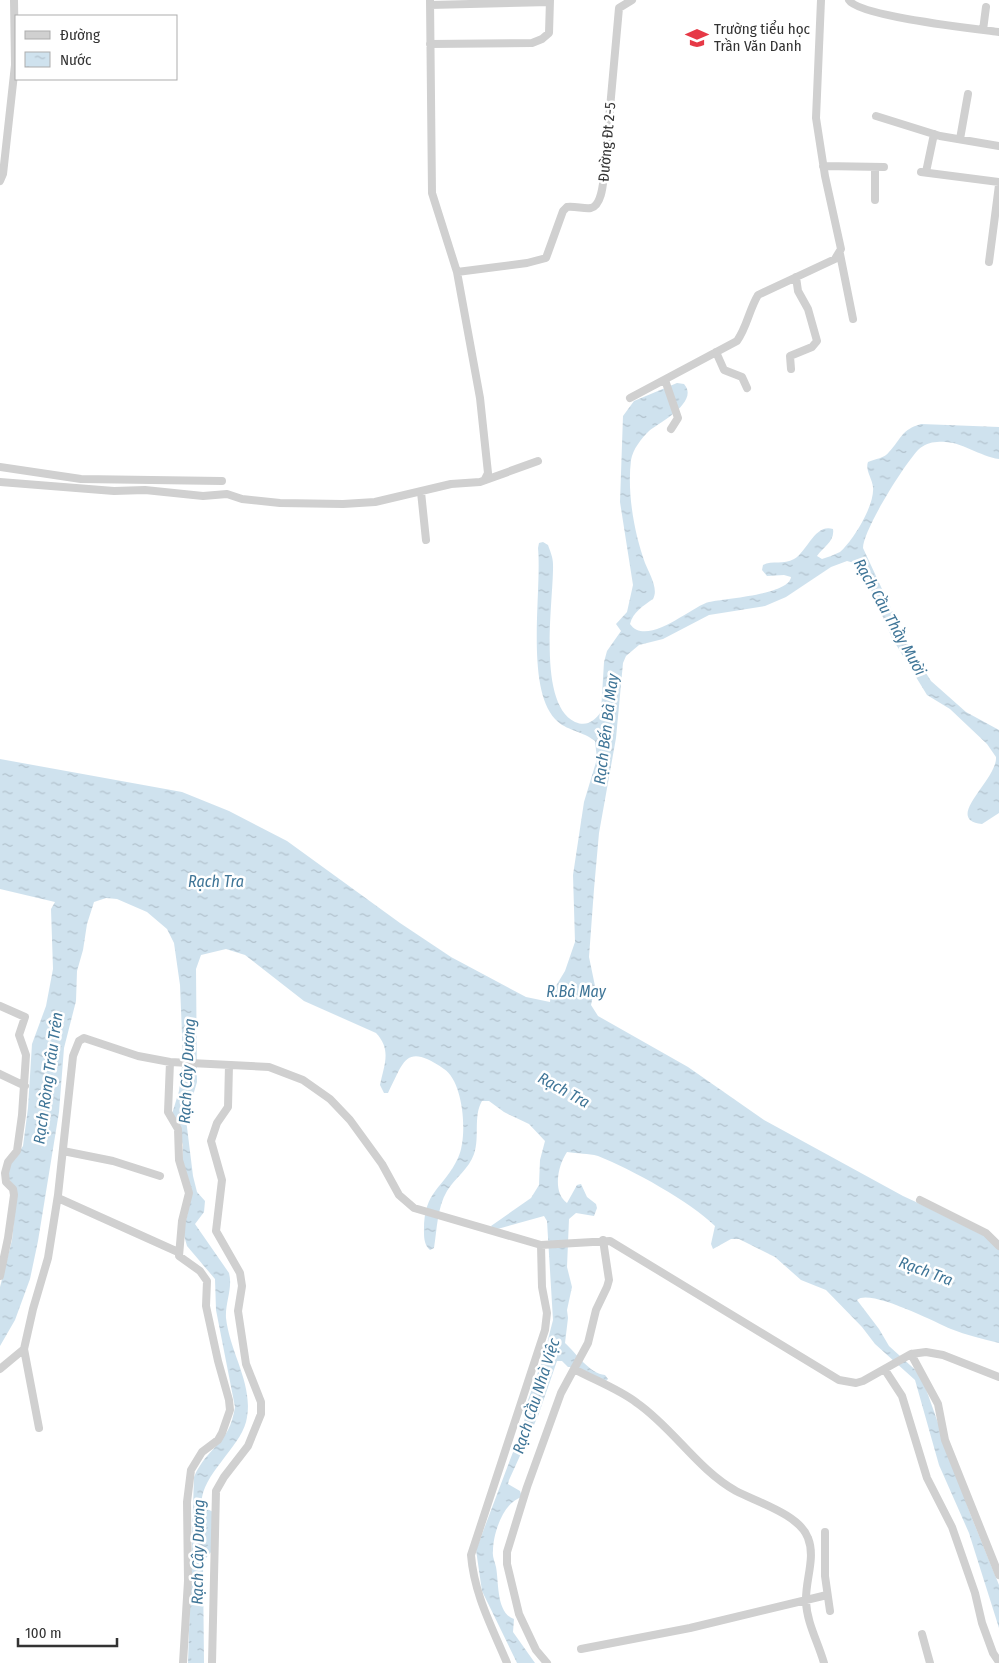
<svg xmlns="http://www.w3.org/2000/svg" width="999" height="1663" viewBox="0 0 999 1663" font-family="'Fira Sans Condensed',sans-serif">
  <style>
    .water { fill: url(#water-ripples) }
    .lines { fill: none; stroke-linecap: round; stroke-linejoin: round }
    .minor { stroke: #d0d0d0; stroke-width: 8 }
    .labels { text-anchor: middle; dominant-baseline: central; stroke-width: 5; stroke-linejoin: round; paint-order: stroke }
    .poi-label { font-size: 15px; fill: #333; stroke: #fff; text-anchor: start }
    .street-label { font-size: 15px; fill: #333; stroke: #fff }
    .water-label { font-size: 16px; font-style: italic; fill: #3f7597; stroke: #fff }
  </style>
  <defs>
    <pattern id="water-ripples" width="26" height="14" patternUnits="userSpaceOnUse" patternTransform="scale(1.25)"><rect width="26" height="14" fill="#cfe2ee"/><path d="M2 4q2-2 4 0t4 0M15 11q2-2 4 0t4 0" fill="none" stroke="#b2c2cd"/></pattern>
  </defs>
  <rect width="100%" height="100%" fill="#fff"/>
  <path class="water" d="M 677,383 L 684,384 C 700,402 659,423 649,431 C 641,439 633,449 631,460 C 627,493 634,532 645,563 C 649,573 659,589 653,599 C 643,606 633,612 630,624 C 647,648 692,606 709,602 C 725,598 789,595 791,577 L 784,575 L 767,576 L 762,570 L 763,565 C 772,560 784,565 794,559 C 807,552 815,523 833,529 C 835,542 823,547 817,556 L 822,559 C 828,557 834,555 840,552 C 853,541 875,505 873,487 C 872,478 865,470 868,462 C 875,459 885,458 889,452 C 902,438 901,430 921,424 L 999,427 L 999,459 C 978,456 959,439 937,442 C 930,442 924,445 919,449 C 905,463 863,530 863,548 L 906,641 L 931,681 L 966,712 L 999,730 L 999,813 L 982,824 C 942,820 998,779 996,757 L 987,744 L 950,709 L 927,695 L 892,638 L 862,569 L 858,564 L 847,561 L 831,567 L 786,597 L 765,606 L 709,615 L 663,639 L 639,645 L 626,656 L 623,663 L 616,738 L 599,833 L 594,889 L 589,957 L 595,986 L 591,1005 L 598,1016 L 688,1067 L 764,1120 L 903,1196 L 983,1233 L 999,1247 L 999,1343 C 983,1339 966,1335 951,1329 C 935,1322 869,1288 857,1300 L 879,1329 L 889,1346 L 921,1375 L 970,1513 L 999,1585 L 999,1628 L 969,1533 L 939,1465 L 915,1380 L 875,1344 L 862,1327 L 826,1290 L 801,1280 L 775,1257 L 739,1239 L 731,1239 L 713,1249 L 711,1244 L 715,1226 C 691,1202 631,1169 598,1156 C 588,1153 578,1154 567,1152 C 558,1165 552,1192 567,1203 L 577,1185 L 581,1184 L 587,1197 L 596,1204 L 597,1208 L 594,1216 L 576,1213 L 569,1219 L 567,1267 L 572,1287 L 567,1310 L 568,1318 L 565,1343 C 576,1353 590,1374 605,1375 L 608,1379 L 605,1382 L 575,1367 L 568,1367 L 562,1361 L 557,1361 L 538,1416 L 509,1480 L 508,1484 L 520,1491 L 522,1497 C 503,1502 493,1534 493,1551 C 492,1556 495,1562 496,1567 C 499,1582 496,1613 514,1619 L 513,1632 L 535,1663 L 517,1663 L 482,1591 L 476,1550 L 524,1423 L 527,1403 L 544,1355 L 553,1320 L 547,1221 L 544,1216 L 494,1230 L 491,1226 L 531,1198 L 539,1185 L 540,1160 L 545,1141 L 529,1124 L 504,1112 L 489,1101 L 482,1101 C 473,1116 480,1137 474,1154 C 469,1169 455,1178 447,1191 C 437,1208 437,1230 434,1248 L 430,1250 C 425,1246 424,1239 424,1233 C 423,1190 443,1190 458,1158 C 468,1138 464,1082 444,1069 C 405,1042 404,1062 388,1093 L 384,1093 L 380,1085 C 384,1065 392,1050 376,1033 L 304,1001 L 245,955 L 226,949 L 201,955 L 196,969 L 197,1082 L 186,1119 L 193,1176 L 197,1192 L 205,1201 L 204,1212 L 195,1224 L 229,1273 C 233,1288 225,1303 226,1318 C 230,1354 255,1386 246,1422 C 239,1449 198,1478 202,1506 L 213,1512 L 212,1551 L 206,1558 L 203,1566 L 204,1663 L 188,1663 L 194,1477 C 208,1445 229,1446 235,1407 L 216,1310 L 215,1279 L 187,1246 L 183,1232 L 188,1212 L 182,1161 L 183,1145 L 172,1114 L 179,1091 L 183,1059 L 180,985 L 174,943 L 167,929 L 147,912 L 117,899 L 106,898 L 94,902 L 87,924 L 83,950 L 77,971 L 76,1001 L 64,1048 L 59,1112 L 38,1241 L 30,1279 L 15,1320 L 0,1346 L 0,1287 L 12,1240 L 17,1190 L 8,1178 L 9,1166 L 23,1146 L 28,1108 L 32,1044 L 46,1006 L 53,969 L 51,909 L 55,902 L 0,889 L 0,759 L 182,792 L 229,811 L 287,841 L 400,923 L 451,957 L 526,997 L 550,1002 L 551,994 L 565,971 L 575,942 L 573,875 L 584,802 L 597,759 L 595,741 C 583,731 566,731 555,719 C 525,686 542,591 538,548 L 539,543 L 543,542 L 548,545 C 550,551 553,557 553,564 C 554,599 536,703 575,722 C 587,727 594,721 601,712 L 604,662 L 607,651 L 621,631 L 616,624 L 627,612 L 633,585 L 620,502 L 623,416 L 634,401 Z"/>
  <g class="lines">
    <path class="minor" d="M 430,0 L 432,193 L 457,272 L 480,398 L 488,473 L 485,479
      M 849,0 C 858,16 976,29 999,32
      M 430,5 L 550,2
      M 983,30 L 986,7
      M 430,44 L 532,43 L 542,39 L 549,33 L 550,0
      M 876,116 L 940,136 L 999,146
      M 960,139 L 968,94
      M 823,166 L 884,167
      M 875,167 L 875,200
      M 921,172 L 999,182
      M 926,172 L 934,134
      M 0,181 L 3,174 L 15,65 L 14,0
      M 840,254 L 853,319
      M 989,262 L 999,185
      M 457,272 L 527,263 L 546,258 L 563,211 L 567,207 C 575,206 584,209 591,208 C 602,205 603,183 604,175 L 619,8 L 632,0
      M 716,352 L 724,370 L 742,377 L 747,388
      M 791,369 L 790,356 L 812,347 L 817,341 L 808,309 L 798,291 L 796,277
      M 665,380 L 678,418 L 671,429
      M 630,398 L 737,341 C 747,327 749,310 758,295 L 835,259 L 841,249 L 825,176 L 816,118 L 821,0
      M 0,467 L 81,479 L 222,481
      M 0,482 L 114,491 L 145,490 L 203,496 L 227,494 L 242,499 L 280,503 L 343,504 L 375,502 L 451,484 L 480,482 L 538,461
      M 421,492 L 426,540
      M 0,1006 L 25,1017 L 19,1035 L 26,1055 L 22,1115 L 17,1151 L 8,1162 L 5,1173 L 6,1182 L 13,1189 L 14,1195 L 8,1238 L 0,1276
      M 170,1062 L 168,1112 L 178,1129 L 179,1160 L 189,1193 L 182,1221 L 179,1256 L 200,1271 L 207,1281 L 206,1306 L 218,1361 L 229,1400 L 230,1410 L 222,1433 L 218,1440 L 202,1452 L 191,1470 L 187,1502 L 188,1581 L 183,1663
      M 0,1074 L 25,1086
      M 63,1151 L 113,1161 L 160,1176
      M 58,1198 L 178,1252
      M 920,1200 L 986,1233 L 999,1246
      M 24,1349 L 39,1428
      M 911,1354 L 938,1404 L 945,1440 L 999,1575
      M 0,1369 L 24,1349 L 33,1309 L 48,1258 L 58,1195 L 73,1056 L 79,1041 L 84,1038 L 138,1056 L 170,1062 L 269,1067 L 303,1080 L 330,1099 L 350,1120 L 382,1164 L 399,1195 L 414,1208 L 541,1245 L 610,1241 L 839,1380 L 856,1383 L 863,1381 L 911,1354 L 926,1352 L 943,1355 L 999,1377
      M 574,1369 C 594,1380 619,1389 637,1403 C 673,1428 698,1470 736,1491 C 757,1502 800,1515 808,1538 C 816,1558 805,1580 806,1602 C 807,1623 818,1642 824,1663
      M 885,1370 L 902,1396 L 927,1478 L 952,1527 L 975,1593 L 982,1623 L 993,1653 L 999,1662
      M 825,1532 L 825,1576 L 830,1611
      M 922,1634 L 930,1663
      M 581,1649 L 690,1628 L 827,1595
      M 212,1663 L 216,1491 L 224,1477 L 248,1446 L 261,1414 L 261,1402 L 246,1364 L 238,1311 L 242,1286 L 240,1273 L 216,1231 L 222,1180 L 211,1141 L 217,1123 L 228,1107 L 229,1065
      M 507,1663 C 492,1627 474,1594 471,1555 L 545,1330 L 547,1313 L 542,1287 L 541,1245
      M 547,1663 L 536,1650 L 519,1614 L 507,1564 L 507,1552 L 527,1487 L 561,1393 L 588,1343 L 596,1310 L 607,1287 L 609,1280 L 603,1240"/>
  </g>
  <defs>
    <symbol id="school-bare" viewBox="-9 -9 18 18"><path d="M0-5L7-2L0 1L-7-2ZM-4 1L0 2.5L4 1V4Q0 6-4 4Z" fill="#e63946" stroke="#fff" stroke-width="2.5" paint-order="stroke"/></symbol>
  </defs>
  <g fill-rule="evenodd">
    <use href="#school-bare" x="681" y="22" width="32" height="32"/>
  </g>
  <g class="labels">
    <g class="poi-label">
      <text x="714" y="29">Trường tiểu học<tspan x="714" dy="17">Trần Văn Danh</tspan></text>
    </g>
    <g class="street-label">
      <text transform="translate(607 142) rotate(-85)">Đường Đt 2-5</text>
    </g>
    <g class="water-label">
      <text transform="translate(890 617) rotate(61)">Rạch Cầu Thầy Mười</text>
      <text transform="translate(606 729) rotate(-83)">Rạch Bến Bà May</text>
      <text x="216" y="881">Rạch Tra</text>
      <text x="576" y="991">R.Bà May</text>
      <text transform="translate(187 1071) rotate(-87)">Rạch Cây Dương</text>
      <text transform="translate(48 1078) rotate(-82)">Rạch Ròng Trâu Trên</text>
      <text transform="translate(564 1090) rotate(29)">Rạch Tra</text>
      <text transform="translate(926 1271) rotate(20)">Rạch Tra</text>
      <text transform="translate(536 1396) rotate(-72)">Rạch Cầu Nhà Việc</text>
      <text transform="translate(198 1552) rotate(-89)">Rạch Cây Dương</text>
    </g>
  </g>
  <rect x="15" y="15" width="162" height="65" fill="#ffffff" stroke="#adadad"/>
  <rect x="25" y="31" width="25" height="8" fill="#d0d0d0" stroke="#adadad"/>
  <text x="60" y="40" font-size="15" fill="#333333">Đường</text>
  <rect x="25" y="52" width="25" height="15" fill="url(#water-ripples)" stroke="#adadad"/>
  <text x="60" y="65" font-size="15" fill="#333333">Nước</text>
  <path d="M18 1638v8h99v-8" fill="none" stroke="#333333" stroke-width="2.5"/>
  <text x="25" y="1638" font-size="15" fill="#333333" stroke="#ffffff" stroke-width="4" paint-order="stroke">100 m</text>
</svg>
